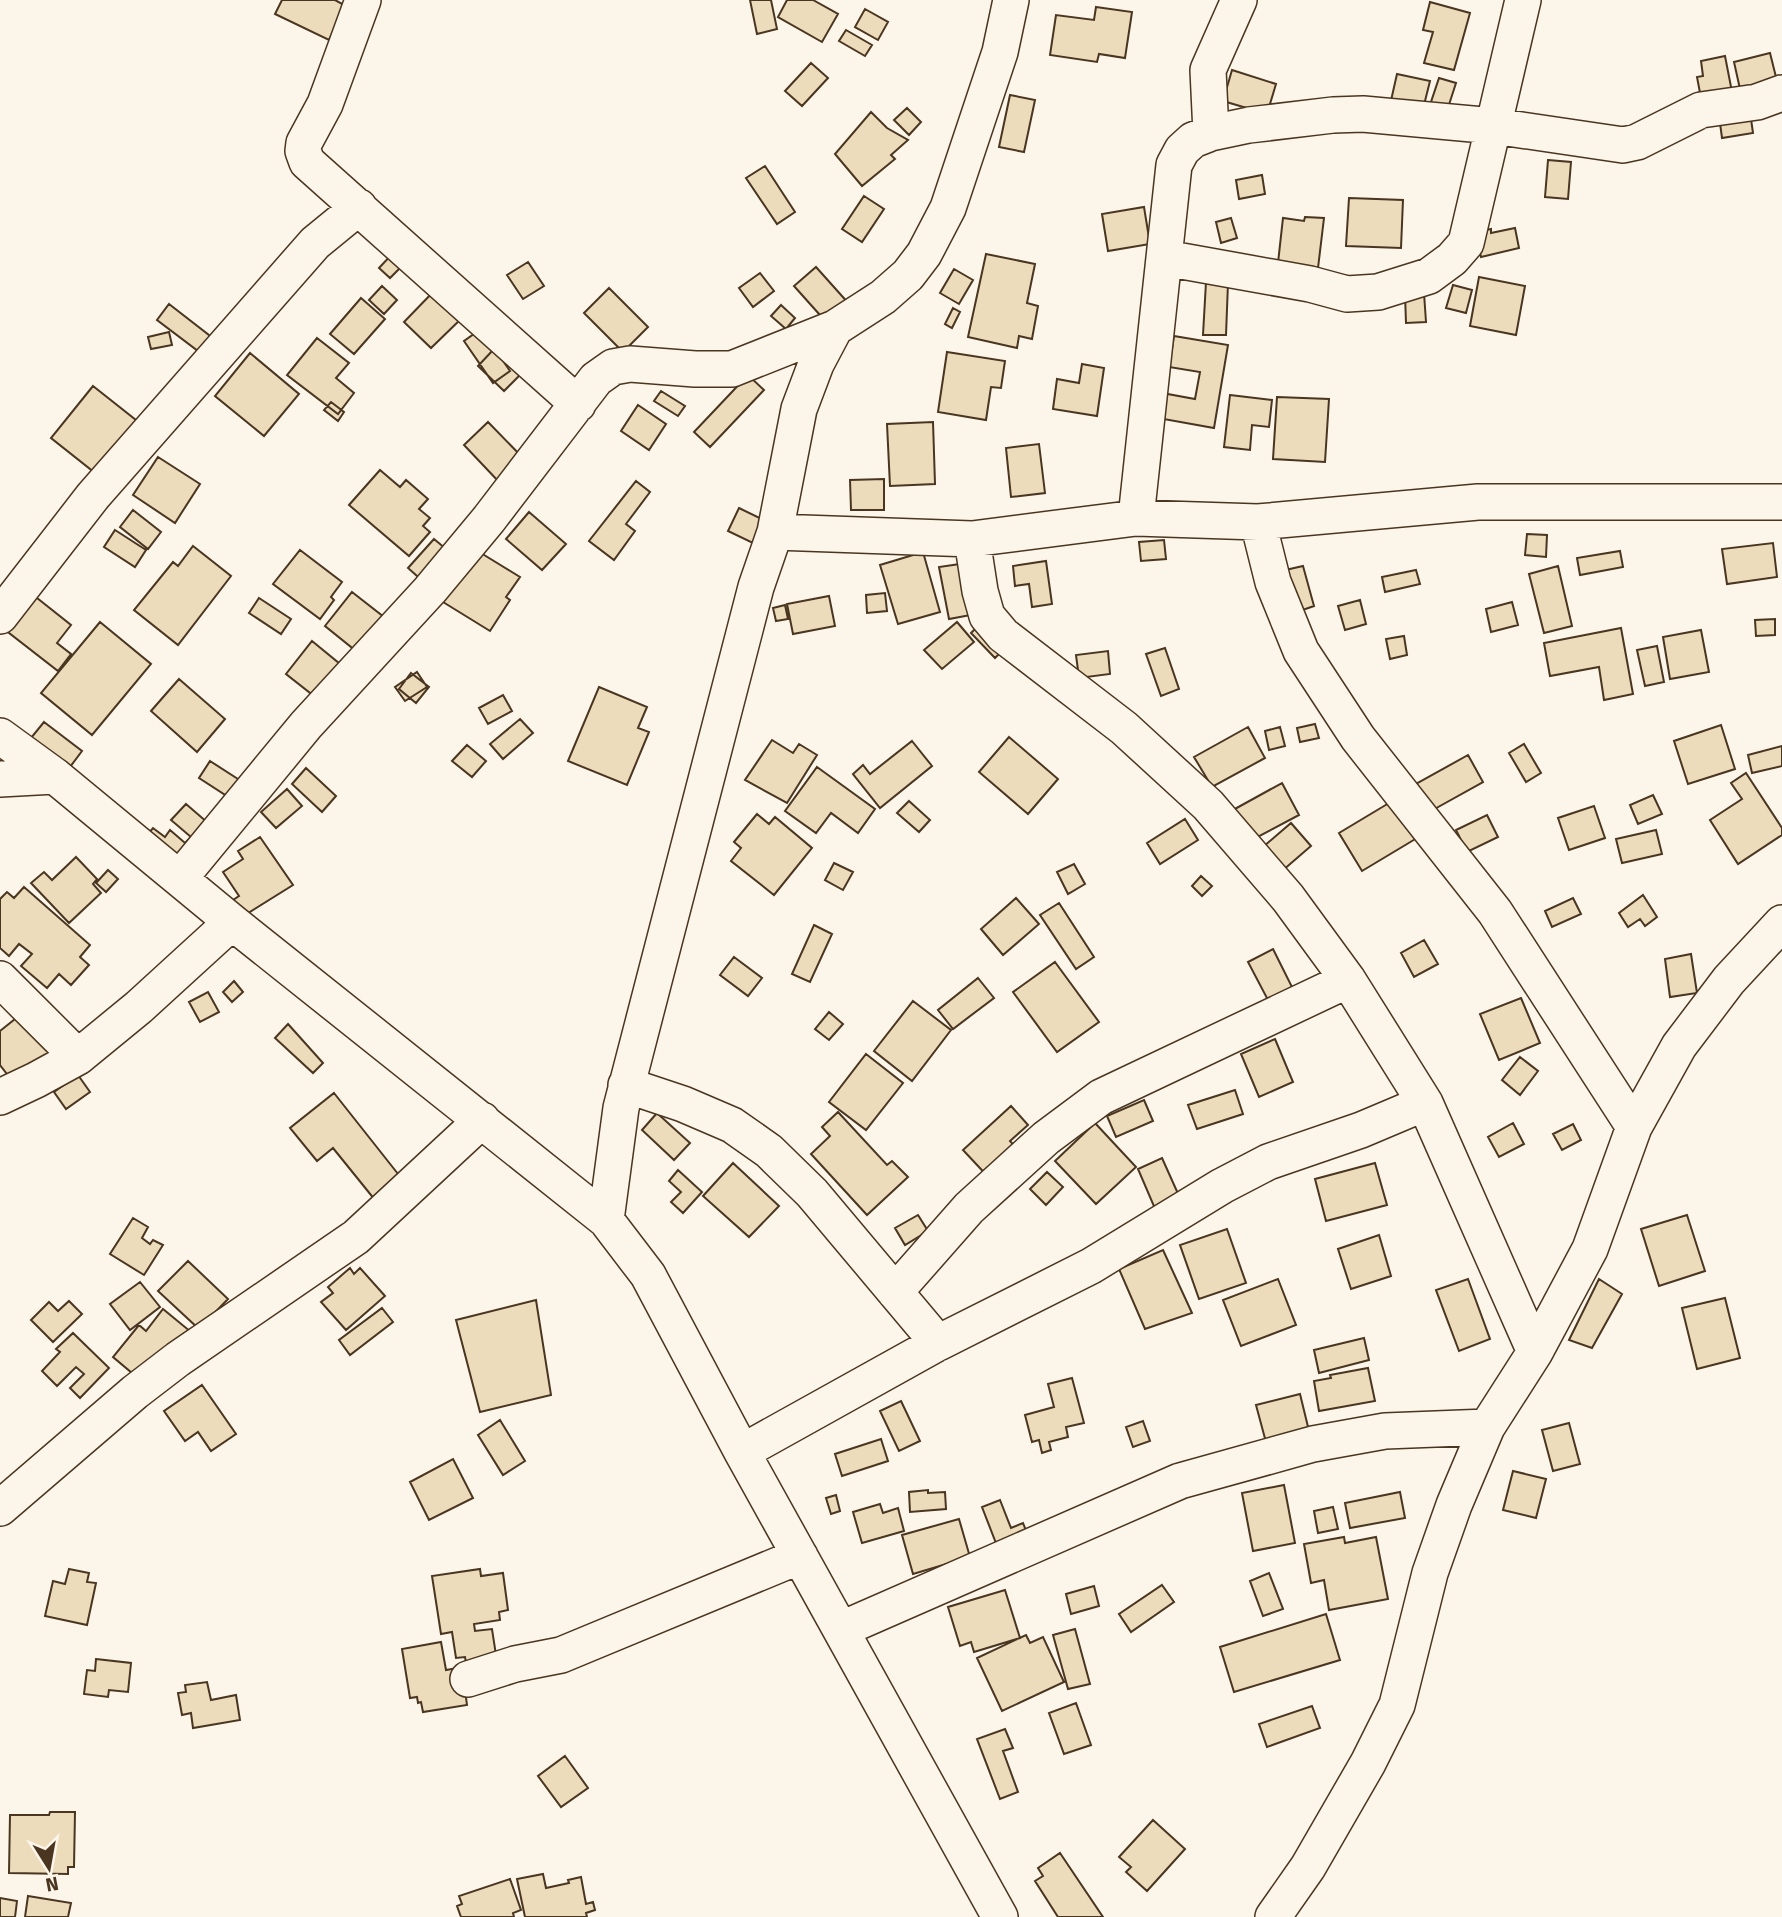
<svg xmlns="http://www.w3.org/2000/svg" width="1782" height="1917" viewBox="0 0 1782 1917" font-family="'Fira Sans',sans-serif">
  <style>
    .building { fill: #ecdcbc; stroke: #4a3520; stroke-width: 2 }
    .lines { fill: none; stroke-linecap: round; stroke-linejoin: round }
    .minor-casing { stroke: #4a3520; stroke-width: 38 }
    .minor { stroke: #fbf6e9; stroke-width: 35 }
  </style>
  <rect width="100%" height="100%" fill="#fbf6e9"/>
  <path class="building" d="M 282,0 L 335,0 L 346,6 L 329,40 L 275,14 Z
    M 750,0 L 771,0 L 777,29 L 757,34 Z
    M 787,0 L 813,0 L 838,14 L 822,42 L 778,17 Z
    M 1430,2 L 1470,13 L 1454,70 L 1424,63 L 1433,32 L 1423,30 Z
    M 1096,7 L 1132,12 L 1125,58 L 1099,54 L 1097,62 L 1050,55 L 1056,15 L 1094,20 Z
    M 865,9 L 888,22 L 878,40 L 855,27 Z
    M 846,30 L 872,45 L 865,56 L 839,41 Z
    M 1770,53 L 1779,89 L 1742,98 L 1734,62 Z
    M 1725,56 L 1732,92 L 1701,98 L 1697,77 L 1703,76 L 1701,61 Z
    M 811,63 L 828,78 L 802,106 L 785,91 Z
    M 1232,70 L 1276,84 L 1267,114 L 1223,101 Z
    M 1397,74 L 1430,81 L 1422,113 L 1390,105 Z
    M 1439,78 L 1456,83 L 1445,117 L 1428,111 Z
    M 1010,95 L 1035,100 L 1024,152 L 999,147 Z
    M 907,108 L 921,122 L 909,135 L 894,120 Z
    M 871,112 L 887,128 L 908,140 L 891,155 L 895,159 L 862,186 L 835,154 Z
    M 1751,119 L 1753,133 L 1722,138 L 1720,123 Z
    M 1548,160 L 1571,162 L 1568,199 L 1545,197 Z
    M 765,166 L 795,212 L 777,224 L 746,178 Z
    M 1262,175 L 1265,194 L 1239,199 L 1236,180 Z
    M 864,196 L 884,209 L 862,242 L 842,229 Z
    M 1349,198 L 1403,200 L 1401,248 L 1346,246 Z
    M 1144,207 L 1150,244 L 1108,251 L 1102,214 Z
    M 1305,217 L 1324,218 L 1318,268 L 1278,263 L 1283,218 L 1304,221 Z
    M 1231,218 L 1237,238 L 1221,243 L 1216,222 Z
    M 1515,228 L 1519,248 L 1481,257 L 1475,232 L 1491,229 L 1491,233 Z
    M 394,252 L 405,263 L 390,278 L 379,268 Z
    M 986,254 L 1035,264 L 1027,303 L 1038,306 L 1032,339 L 1019,336 L 1017,348 L 968,337 Z
    M 528,262 L 544,286 L 523,299 L 507,275 Z
    M 816,267 L 850,305 L 828,324 L 794,286 Z
    M 954,269 L 973,280 L 959,304 L 940,293 Z
    M 760,273 L 774,291 L 753,307 L 739,288 Z
    M 1479,277 L 1525,286 L 1516,335 L 1470,326 Z
    M 1206,282 L 1228,283 L 1226,335 L 1203,335 Z
    M 1453,285 L 1472,290 L 1466,313 L 1446,308 Z
    M 382,286 L 397,300 L 384,314 L 369,300 Z
    M 609,288 L 648,327 L 623,352 L 584,313 Z
    M 435,290 L 463,317 L 431,348 L 404,322 Z
    M 1424,293 L 1426,322 L 1406,323 L 1405,294 Z
    M 361,298 L 385,319 L 354,354 L 330,334 Z
    M 169,304 L 214,339 L 202,354 L 157,320 Z
    M 781,305 L 795,318 L 786,329 L 771,316 Z
    M 953,308 L 960,312 L 952,328 L 945,324 Z
    M 481,329 L 510,371 L 493,383 L 464,341 Z
    M 169,332 L 172,345 L 151,349 L 148,337 Z
    M 1174,336 L 1228,345 L 1214,428 L 1158,418 L 1162,393 L 1195,399 L 1200,372 L 1169,367 Z
    M 317,338 L 349,363 L 336,378 L 354,393 L 338,414 L 287,375 Z
    M 494,349 L 521,374 L 504,391 L 478,366 Z
    M 947,352 L 1005,361 L 1001,388 L 991,387 L 986,420 L 938,412 Z
    M 250,353 L 299,394 L 264,436 L 215,396 Z
    M 1082,364 L 1104,368 L 1097,416 L 1053,409 L 1057,379 L 1079,383 Z
    M 748,375 L 764,390 L 710,447 L 694,432 Z
    M 93,386 L 146,428 L 104,480 L 51,438 Z
    M 661,391 L 685,406 L 678,416 L 654,401 Z
    M 1230,395 L 1272,400 L 1269,427 L 1252,425 L 1250,450 L 1224,447 Z
    M 1277,397 L 1329,399 L 1325,462 L 1273,459 Z
    M 331,402 L 344,412 L 338,421 L 324,410 Z
    M 638,405 L 666,424 L 649,450 L 621,431 Z
    M 488,422 L 524,459 L 500,483 L 464,445 Z
    M 933,422 L 935,484 L 890,486 L 887,424 Z
    M 1039,444 L 1045,493 L 1011,497 L 1006,448 Z
    M 158,457 L 200,484 L 175,523 L 133,495 Z
    M 380,470 L 400,487 L 406,480 L 428,499 L 419,509 L 430,518 L 423,526 L 430,532 L 409,556 L 349,505 Z
    M 884,479 L 884,510 L 851,510 L 850,480 Z
    M 636,481 L 650,492 L 626,524 L 635,531 L 614,560 L 589,541 Z
    M 739,508 L 768,522 L 757,545 L 728,531 Z
    M 133,510 L 161,532 L 148,549 L 120,527 Z
    M 529,512 L 566,544 L 542,570 L 506,539 Z
    M 115,530 L 146,550 L 135,567 L 104,547 Z
    M 1527,534 L 1547,535 L 1546,557 L 1525,555 Z
    M 434,539 L 452,554 L 426,584 L 408,568 Z
    M 1164,540 L 1166,559 L 1141,561 L 1139,542 Z
    M 1773,543 L 1777,577 L 1727,584 L 1722,549 Z
    M 193,546 L 231,576 L 178,645 L 134,610 L 173,562 L 178,566 Z
    M 300,550 L 342,582 L 331,597 L 334,600 L 320,619 L 273,584 Z
    M 476,550 L 520,577 L 506,597 L 510,600 L 490,631 L 443,602 Z
    M 1620,551 L 1623,567 L 1580,575 L 1577,558 Z
    M 923,552 L 940,612 L 898,624 L 880,565 Z
    M 1046,561 L 1052,604 L 1032,607 L 1029,584 L 1015,586 L 1013,566 Z
    M 967,563 L 976,614 L 949,619 L 939,567 Z
    M 1303,566 L 1314,606 L 1294,613 L 1281,571 Z
    M 1558,566 L 1572,626 L 1544,633 L 1529,574 Z
    M 1416,570 L 1420,584 L 1385,592 L 1382,577 Z
    M 352,592 L 389,621 L 361,655 L 325,626 Z
    M 885,593 L 887,611 L 867,613 L 866,595 Z
    M 32,594 L 71,625 L 57,643 L 71,654 L 58,671 L 4,629 Z
    M 829,596 L 835,626 L 793,634 L 787,604 Z
    M 259,598 L 291,619 L 281,634 L 249,613 Z
    M 1360,600 L 1366,624 L 1345,630 L 1338,606 Z
    M 1512,602 L 1518,625 L 1491,632 L 1486,609 Z
    M 785,605 L 788,619 L 776,621 L 773,608 Z
    M 1775,619 L 1775,635 L 1756,636 L 1755,620 Z
    M 100,622 L 151,664 L 92,735 L 41,693 Z
    M 957,622 L 974,642 L 942,669 L 924,650 Z
    M 981,623 L 1006,647 L 995,658 L 971,633 Z
    M 1621,628 L 1633,694 L 1604,700 L 1599,667 L 1550,676 L 1544,643 Z
    M 1701,630 L 1709,672 L 1670,679 L 1663,637 Z
    M 1404,636 L 1407,655 L 1390,659 L 1386,639 Z
    M 312,641 L 340,664 L 314,696 L 286,674 Z
    M 1657,646 L 1664,682 L 1645,686 L 1637,650 Z
    M 1165,648 L 1179,689 L 1161,696 L 1146,654 Z
    M 1108,651 L 1110,674 L 1079,678 L 1076,655 Z
    M 417,672 L 427,687 L 405,701 L 395,687 Z
    M 411,673 L 429,687 L 416,703 L 399,689 Z
    M 179,679 L 225,719 L 197,752 L 151,711 Z
    M 599,687 L 647,707 L 638,728 L 649,732 L 627,785 L 568,761 Z
    M 503,695 L 512,711 L 488,724 L 479,708 Z
    M 520,719 L 533,733 L 503,759 L 490,744 Z
    M 44,722 L 82,751 L 64,775 L 26,744 Z
    M 1315,724 L 1319,738 L 1300,742 L 1297,728 Z
    M 1721,725 L 1735,769 L 1688,784 L 1674,741 Z
    M 1248,727 L 1265,758 L 1212,787 L 1194,757 Z
    M 1280,727 L 1285,746 L 1269,750 L 1265,731 Z
    M 1009,737 L 1058,779 L 1028,814 L 979,772 Z
    M 772,740 L 793,753 L 799,744 L 817,755 L 787,803 L 745,780 Z
    M 912,741 L 932,766 L 880,808 L 853,774 L 863,765 L 870,774 Z
    M 1524,744 L 1541,773 L 1526,782 L 1509,753 Z
    M 467,745 L 486,761 L 472,777 L 452,761 Z
    M 1782,746 L 1782,766 L 1752,773 L 1748,755 Z
    M 1468,755 L 1483,782 L 1431,811 L 1416,784 Z
    M 210,761 L 241,781 L 230,798 L 199,778 Z
    M 817,767 L 875,809 L 858,833 L 831,813 L 816,833 L 785,811 Z
    M 306,768 L 336,796 L 322,812 L 292,784 Z
    M 1746,773 L 1782,828 L 1782,835 L 1738,864 L 1710,820 L 1742,799 L 1731,783 Z
    M 1282,783 L 1299,815 L 1250,841 L 1233,810 Z
    M 287,789 L 302,806 L 276,828 L 261,812 Z
    M 1653,795 L 1662,814 L 1638,824 L 1630,805 Z
    M 1394,800 L 1417,838 L 1362,871 L 1339,833 Z
    M 909,801 L 930,820 L 919,832 L 897,813 Z
    M 186,804 L 215,829 L 178,872 L 142,841 L 153,828 L 165,837 L 170,830 L 185,843 L 191,837 L 171,820 Z
    M 1594,806 L 1605,838 L 1569,850 L 1558,818 Z
    M 757,814 L 769,824 L 775,817 L 812,848 L 774,895 L 731,861 L 741,848 L 734,842 Z
    M 1487,815 L 1498,837 L 1467,852 L 1456,830 Z
    M 1185,819 L 1198,840 L 1160,864 L 1147,843 Z
    M 1291,823 L 1311,846 L 1275,877 L 1256,853 Z
    M 1656,830 L 1662,854 L 1622,863 L 1616,839 Z
    M 260,837 L 293,885 L 237,920 L 227,904 L 239,896 L 223,872 L 243,859 L 238,851 Z
    M 76,857 L 97,879 L 93,884 L 101,893 L 69,923 L 31,883 L 44,872 L 52,880 Z
    M 834,863 L 853,872 L 843,890 L 825,880 Z
    M 1074,864 L 1085,884 L 1068,894 L 1057,872 Z
    M 108,870 L 118,879 L 106,892 L 96,883 Z
    M 1201,876 L 1212,886 L 1202,896 L 1192,886 Z
    M 24,887 L 90,945 L 80,957 L 89,965 L 71,985 L 59,974 L 47,988 L 21,966 L 32,954 L 19,944 L 9,956 L 0,948 L 0,899 L 7,892 L 14,898 Z
    M 1643,895 L 1657,917 L 1645,926 L 1640,919 L 1628,927 L 1619,913 Z
    M 1016,898 L 1039,924 L 1003,955 L 981,929 Z
    M 1573,898 L 1581,914 L 1552,927 L 1545,911 Z
    M 1059,903 L 1094,957 L 1076,969 L 1040,915 Z
    M 814,925 L 832,934 L 810,982 L 792,974 Z
    M 1424,940 L 1438,964 L 1414,977 L 1401,953 Z
    M 1273,949 L 1293,989 L 1269,1002 L 1248,962 Z
    M 1691,954 L 1697,993 L 1670,997 L 1665,959 Z
    M 734,957 L 762,978 L 748,996 L 720,975 Z
    M 1055,962 L 1099,1022 L 1057,1052 L 1013,992 Z
    M 978,978 L 994,998 L 953,1029 L 938,1010 Z
    M 234,981 L 243,992 L 232,1002 L 223,992 Z
    M 208,992 L 219,1012 L 200,1022 L 189,1002 Z
    M 1521,998 L 1540,1043 L 1499,1060 L 1480,1014 Z
    M 913,1001 L 951,1030 L 912,1081 L 874,1051 Z
    M 25,1011 L 57,1048 L 14,1083 L 0,1065 L 0,1031 Z
    M 829,1012 L 843,1024 L 829,1040 L 815,1029 Z
    M 288,1024 L 323,1063 L 313,1073 L 275,1038 Z
    M 1275,1039 L 1293,1082 L 1259,1097 L 1241,1054 Z
    M 866,1054 L 903,1083 L 866,1130 L 829,1102 Z
    M 1520,1057 L 1538,1071 L 1520,1095 L 1502,1080 Z
    M 78,1075 L 90,1092 L 66,1109 L 54,1092 Z
    M 1235,1090 L 1243,1114 L 1197,1129 L 1188,1105 Z
    M 334,1093 L 402,1179 L 375,1200 L 333,1148 L 317,1161 L 290,1128 Z
    M 1144,1100 L 1153,1121 L 1116,1137 L 1107,1116 Z
    M 1011,1106 L 1028,1125 L 1010,1141 L 1023,1155 L 993,1182 L 963,1150 Z
    M 838,1112 L 887,1165 L 892,1161 L 908,1177 L 867,1215 L 811,1154 L 830,1136 L 822,1127 Z
    M 657,1113 L 690,1143 L 674,1160 L 642,1130 Z
    M 1095,1123 L 1136,1167 L 1096,1204 L 1055,1161 Z
    M 1513,1123 L 1524,1144 L 1499,1157 L 1488,1137 Z
    M 1573,1124 L 1581,1140 L 1562,1150 L 1553,1134 Z
    M 1162,1158 L 1184,1207 L 1159,1218 L 1138,1169 Z
    M 733,1163 L 779,1206 L 749,1237 L 703,1196 Z
    M 1375,1163 L 1387,1205 L 1326,1221 L 1315,1179 Z
    M 678,1170 L 702,1192 L 683,1213 L 671,1202 L 681,1192 L 669,1181 Z
    M 1047,1172 L 1063,1187 L 1046,1205 L 1030,1189 Z
    M 918,1215 L 928,1231 L 905,1245 L 895,1228 Z
    M 1687,1215 L 1705,1271 L 1659,1286 L 1641,1229 Z
    M 133,1218 L 148,1227 L 142,1238 L 150,1244 L 153,1240 L 163,1245 L 144,1275 L 110,1254 Z
    M 1227,1229 L 1246,1283 L 1199,1299 L 1180,1245 Z
    M 1379,1235 L 1391,1276 L 1351,1289 L 1338,1249 Z
    M 1163,1250 L 1192,1313 L 1145,1329 L 1119,1269 Z
    M 188,1261 L 228,1299 L 199,1329 L 158,1291 Z
    M 350,1268 L 354,1274 L 360,1268 L 385,1296 L 346,1330 L 321,1302 L 333,1293 L 328,1287 Z
    M 1278,1279 L 1296,1325 L 1241,1346 L 1223,1300 Z
    M 1468,1279 L 1490,1339 L 1459,1351 L 1436,1290 Z
    M 1599,1279 L 1622,1294 L 1592,1348 L 1569,1340 Z
    M 140,1282 L 160,1307 L 130,1330 L 110,1304 Z
    M 1725,1298 L 1740,1358 L 1697,1369 L 1682,1308 Z
    M 536,1300 L 551,1395 L 480,1412 L 456,1320 Z
    M 69,1301 L 82,1314 L 53,1342 L 31,1320 L 49,1302 L 58,1311 Z
    M 382,1308 L 393,1322 L 350,1355 L 339,1340 Z
    M 163,1309 L 191,1332 L 144,1383 L 113,1357 L 139,1325 L 146,1331 Z
    M 73,1333 L 109,1368 L 80,1398 L 70,1388 L 84,1374 L 76,1367 L 57,1386 L 42,1371 L 60,1352 L 56,1349 Z
    M 1364,1338 L 1369,1360 L 1319,1373 L 1314,1350 Z
    M 1368,1368 L 1375,1401 L 1319,1411 L 1314,1381 L 1331,1378 L 1330,1375 Z
    M 1072,1378 L 1084,1423 L 1066,1427 L 1068,1437 L 1049,1442 L 1051,1450 L 1042,1453 L 1039,1440 L 1032,1442 L 1025,1415 L 1054,1407 L 1048,1384 Z
    M 202,1385 L 236,1434 L 211,1451 L 198,1432 L 185,1441 L 164,1411 Z
    M 1300,1394 L 1310,1435 L 1267,1446 L 1256,1405 Z
    M 901,1401 L 920,1441 L 899,1451 L 880,1411 Z
    M 500,1420 L 525,1461 L 503,1475 L 478,1435 Z
    M 1143,1421 L 1150,1441 L 1133,1447 L 1126,1427 Z
    M 1569,1423 L 1580,1464 L 1553,1471 L 1542,1430 Z
    M 881,1439 L 888,1461 L 842,1476 L 835,1454 Z
    M 453,1459 L 473,1498 L 429,1520 L 410,1482 Z
    M 1513,1471 L 1546,1479 L 1536,1518 L 1503,1510 Z
    M 1284,1485 L 1295,1543 L 1253,1551 L 1242,1493 Z
    M 928,1490 L 928,1493 L 945,1492 L 946,1509 L 910,1512 L 909,1492 Z
    M 1400,1492 L 1405,1518 L 1350,1528 L 1345,1503 Z
    M 836,1495 L 840,1511 L 831,1514 L 826,1498 Z
    M 1000,1500 L 1011,1528 L 1023,1523 L 1029,1538 L 999,1551 L 982,1507 Z
    M 880,1504 L 883,1513 L 898,1508 L 904,1531 L 862,1543 L 853,1512 Z
    M 1333,1507 L 1338,1529 L 1318,1533 L 1314,1511 Z
    M 959,1519 L 970,1557 L 913,1574 L 902,1535 Z
    M 1344,1537 L 1345,1543 L 1376,1537 L 1388,1599 L 1329,1610 L 1324,1580 L 1311,1583 L 1304,1544 Z
    M 69,1569 L 89,1573 L 87,1582 L 96,1583 L 87,1625 L 45,1616 L 53,1581 L 65,1584 Z
    M 480,1569 L 481,1576 L 503,1573 L 508,1610 L 499,1612 L 500,1620 L 474,1624 L 475,1631 L 492,1629 L 496,1655 L 468,1675 L 465,1657 L 456,1658 L 452,1632 L 441,1634 L 432,1576 Z
    M 1269,1573 L 1283,1609 L 1263,1616 L 1250,1581 Z
    M 1162,1585 L 1174,1602 L 1131,1632 L 1119,1614 Z
    M 1094,1586 L 1099,1606 L 1071,1614 L 1066,1594 Z
    M 1005,1590 L 1020,1638 L 974,1652 L 971,1642 L 960,1646 L 948,1607 Z
    M 1326,1614 L 1340,1660 L 1234,1692 L 1220,1647 Z
    M 1075,1629 L 1090,1684 L 1068,1689 L 1053,1635 Z
    M 1026,1635 L 1030,1643 L 1043,1637 L 1064,1682 L 1002,1711 L 977,1658 Z
    M 441,1642 L 446,1670 L 457,1668 L 464,1683 L 467,1705 L 423,1712 L 421,1702 L 418,1703 L 417,1697 L 410,1698 L 402,1649 Z
    M 96,1659 L 131,1663 L 128,1692 L 109,1690 L 108,1697 L 84,1694 L 87,1670 L 95,1671 Z
    M 207,1682 L 211,1700 L 236,1695 L 240,1720 L 193,1728 L 191,1713 L 182,1715 L 178,1693 L 186,1692 L 185,1685 Z
    M 1076,1703 L 1091,1745 L 1064,1754 L 1049,1713 Z
    M 1312,1706 L 1320,1728 L 1267,1747 L 1259,1724 Z
    M 1005,1729 L 1013,1748 L 1003,1751 L 1018,1792 L 1000,1799 L 977,1739 Z
    M 565,1756 L 588,1788 L 561,1807 L 538,1776 Z
    M 50,1812 L 75,1812 L 74,1867 L 68,1867 L 68,1874 L 9,1873 L 10,1815 L 49,1815 Z
    M 1153,1820 L 1185,1849 L 1147,1891 L 1126,1872 L 1131,1867 L 1119,1857 Z
    M 1060,1853 L 1103,1917 L 1058,1917 L 1035,1881 L 1043,1876 L 1038,1868 Z
    M 543,1874 L 546,1888 L 569,1883 L 568,1880 L 581,1877 L 586,1904 L 593,1902 L 595,1910 L 586,1913 L 587,1917 L 525,1917 L 517,1879 Z
    M 510,1879 L 521,1910 L 513,1913 L 514,1917 L 461,1917 L 457,1906 L 462,1904 L 459,1896 Z
    M 28,1896 L 71,1903 L 68,1917 L 25,1917 Z
    M 0,1898 L 17,1901 L 15,1917 L 0,1917 Z"/>
  <g class="lines">
    <defs>
      <path id="minor" d="M 363,0 L 325,104 L 304,143 L 303,151 L 307,162 L 578,404
        M 1211,133 L 1208,70 L 1239,0
        M 1165,258 L 1310,284 L 1347,294 L 1378,292 L 1429,276 L 1452,259 L 1466,243 L 1523,0
        M 1136,518 L 1174,165 L 1182,150 L 1193,140 L 1211,133 L 1249,125 L 1333,115 L 1363,114 L 1494,126 L 1623,145 L 1637,142 L 1701,110 L 1757,102 L 1782,93
        M 1258,522 L 1273,582 L 1301,651 L 1358,738 L 1495,912 L 1634,1127
        M 775,532 L 972,539 L 1136,518 L 1258,522 L 1478,502 L 1782,502
        M 972,539 L 980,591 L 987,616 L 1003,635 L 1124,728 L 1208,805 L 1288,898 L 1348,980 L 1425,1103 L 1535,1352
        M 0,616 L 93,496 L 315,243 L 359,207
        M 0,736 L 55,776 L 232,922 L 606,1220 L 648,1275 L 742,1452 L 1000,1917
        M 0,779 L 55,776
        M 180,878 L 306,725 L 430,590 L 489,519 L 596,379 L 613,367 L 630,364 L 695,369 L 732,369 L 835,328
        M 0,979 L 78,1057
        M 626,1085 L 683,1104 L 732,1125 L 769,1151 L 812,1193 L 938,1343
        M 0,1097 L 36,1080 L 78,1057 L 139,1007 L 232,922
        M 606,1220 L 621,1108 L 756,587 L 775,532 L 799,409 L 816,364 L 835,328 L 883,297 L 908,275 L 924,254 L 948,208 L 1000,52 L 1011,0
        M 895,1292 L 969,1208 L 1046,1138 L 1101,1097 L 1348,980
        M 742,1452 L 938,1343 L 1091,1266 L 1222,1186 L 1268,1162 L 1361,1130 L 1425,1103
        M 0,1508 L 135,1392 L 178,1359 L 356,1237 L 482,1120
        M 842,1629 L 1180,1481 L 1313,1444 L 1385,1431 L 1487,1427
        M 468,1679 L 515,1664 L 561,1655 L 800,1556
        M 1273,1917 L 1308,1867 L 1368,1763 L 1397,1705 L 1430,1573 L 1454,1505 L 1487,1427 L 1535,1352 L 1590,1249 L 1634,1127 L 1679,1046 L 1729,980 L 1782,923"/>
    </defs>
    <use href="#minor" class="minor-casing"/>
    <use href="#minor" class="minor"/>
  </g>
  <g transform="translate(49 1868) rotate(169)" stroke="#fbf6e9" stroke-width="5" paint-order="stroke">
  <path d="M0-5L12 26L0 18L-12 26Z" fill="#4a3520"/>
  <text y="-10" font-size="19" font-weight="bold" text-anchor="middle" fill="#4a3520">N</text>
  </g>
</svg>
